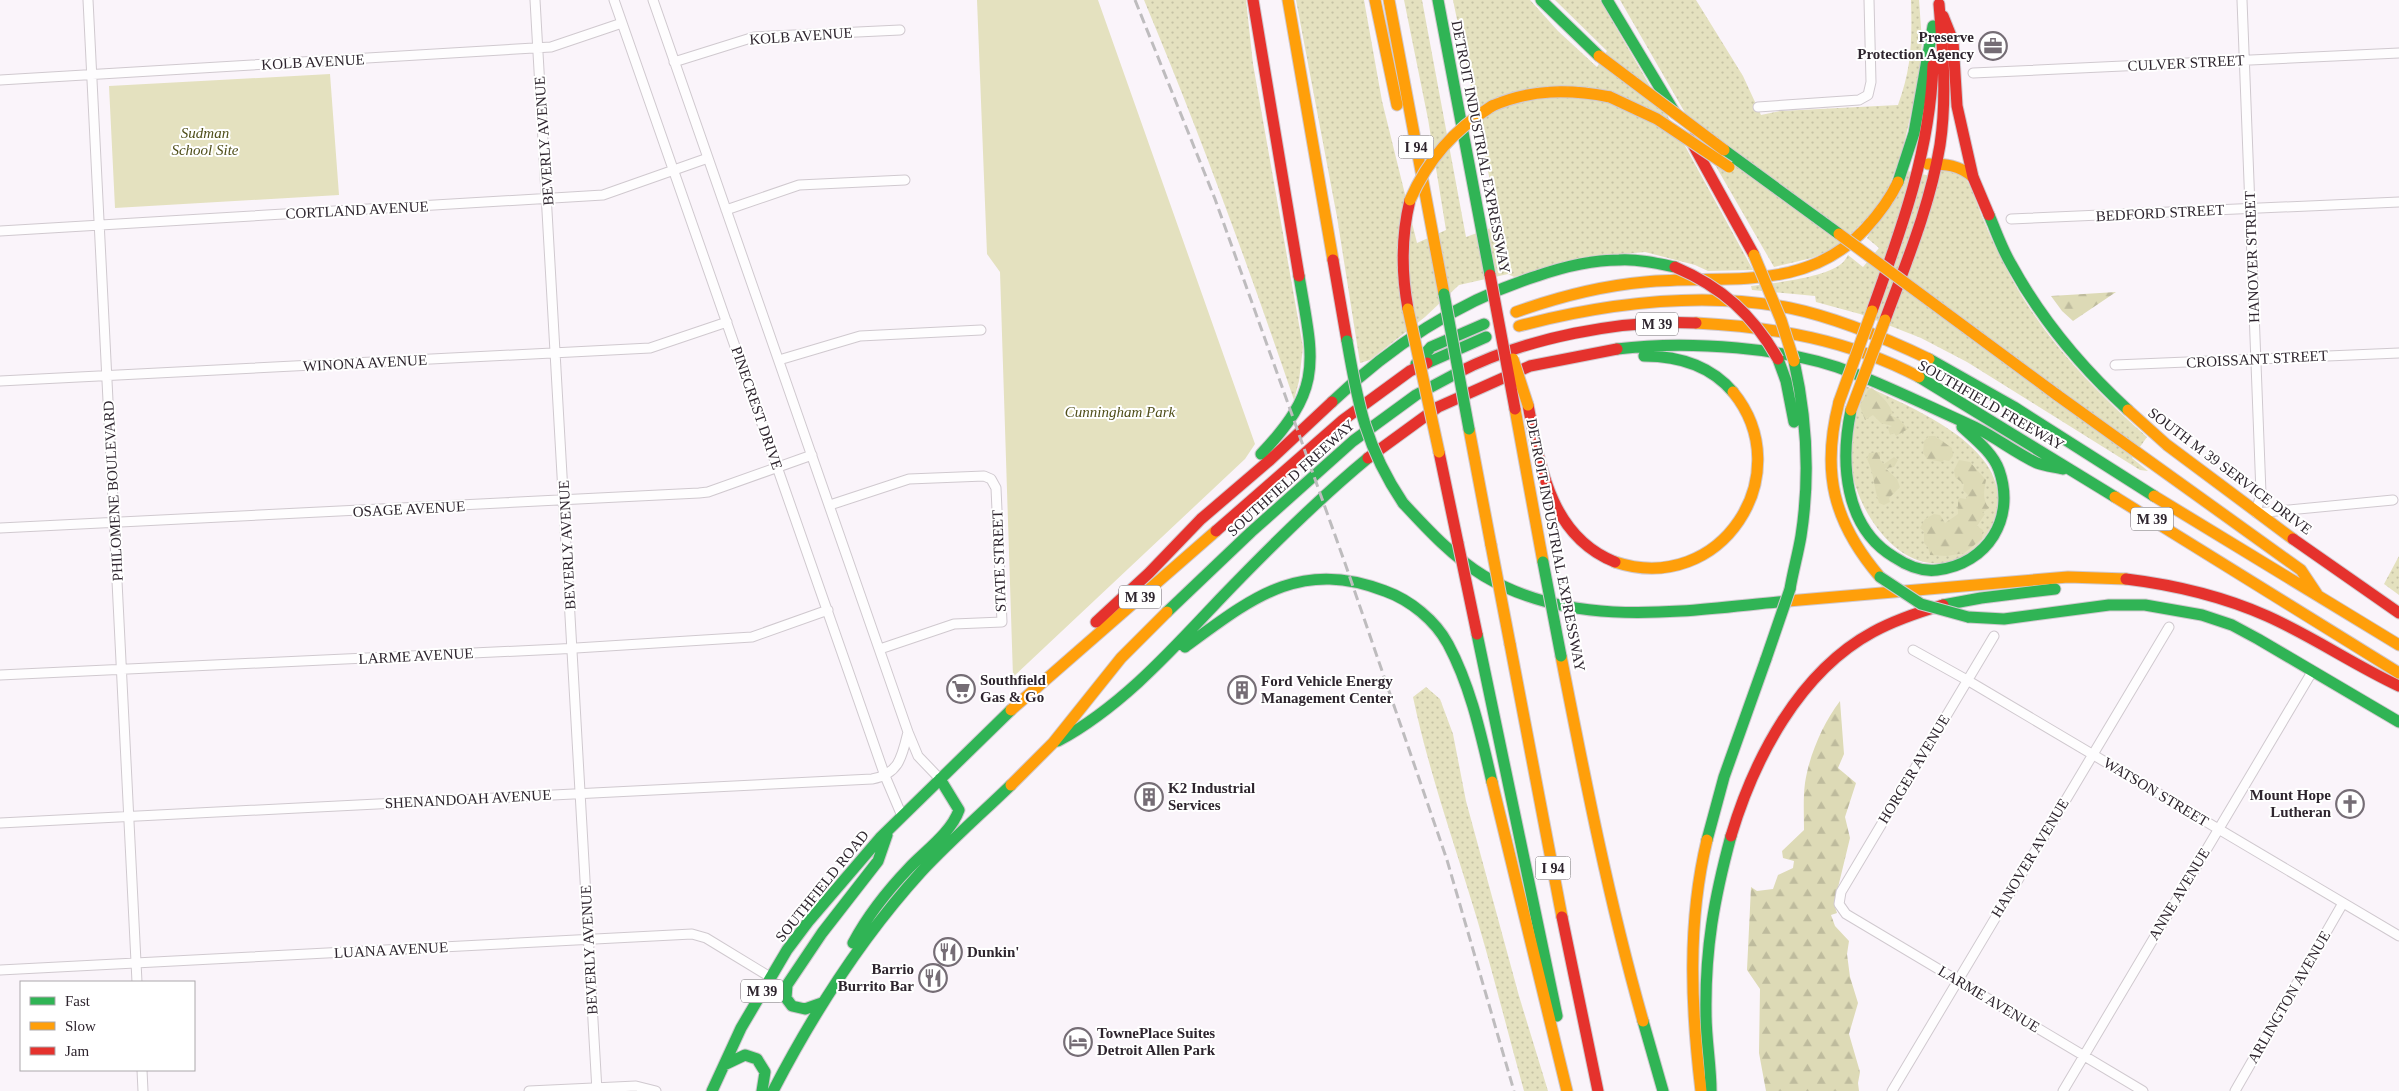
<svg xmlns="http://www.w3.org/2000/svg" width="2399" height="1091" viewBox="0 0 2399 1091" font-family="'Times New Roman',serif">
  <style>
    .grass { fill: url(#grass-dots) }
    .forest { fill: url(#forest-firs) }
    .park { fill: #e4e1bf }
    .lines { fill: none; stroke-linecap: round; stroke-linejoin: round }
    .street-casing { stroke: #d0c9cf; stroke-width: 11 }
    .fast-casing { stroke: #d0c9cf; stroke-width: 13 }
    .slow-casing { stroke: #d0c9cf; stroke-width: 13 }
    .jam-casing { stroke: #d0c9cf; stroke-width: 13 }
    .street { stroke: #fefdfe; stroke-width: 9 }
    .fast { stroke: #30b455; stroke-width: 11 }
    .slow { stroke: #ff9f0a; stroke-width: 11 }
    .jam { stroke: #e5322d; stroke-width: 11 }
    .rail { stroke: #bebcbe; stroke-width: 3; stroke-dasharray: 10 5; stroke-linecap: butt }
    .fast-bridge-casing { stroke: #d0c9cf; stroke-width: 13; stroke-linecap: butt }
    .slow-bridge-casing { stroke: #d0c9cf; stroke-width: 13; stroke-linecap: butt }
    .jam-bridge-casing { stroke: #d0c9cf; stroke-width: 13; stroke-linecap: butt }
    .fast-bridge { stroke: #30b455; stroke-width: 11 }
    .slow-bridge { stroke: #ff9f0a; stroke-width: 11 }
    .jam-bridge { stroke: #e5322d; stroke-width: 11 }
    .labels { text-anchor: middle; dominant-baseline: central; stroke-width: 4; stroke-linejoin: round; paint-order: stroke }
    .shield { fill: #fff; stroke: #6d666d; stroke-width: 1 }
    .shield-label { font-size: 14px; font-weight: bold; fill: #2e252e }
    .street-label { font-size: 15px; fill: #2e252e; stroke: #fff }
    .poi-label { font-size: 15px; font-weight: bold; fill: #2e252e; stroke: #fff; text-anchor: start }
    .park-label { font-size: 15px; font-style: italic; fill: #4f4e1a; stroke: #fff }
  </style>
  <defs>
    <pattern id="grass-dots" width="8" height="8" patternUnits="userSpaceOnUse" patternTransform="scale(1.25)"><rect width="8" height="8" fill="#e4e1bf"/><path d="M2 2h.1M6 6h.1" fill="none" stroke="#c4c1a4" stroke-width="1.8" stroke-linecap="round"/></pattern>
    <pattern id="forest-firs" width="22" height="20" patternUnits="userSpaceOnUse" patternTransform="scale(1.25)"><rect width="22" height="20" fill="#dddab6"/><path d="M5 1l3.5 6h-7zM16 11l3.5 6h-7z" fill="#bebb9d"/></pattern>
  </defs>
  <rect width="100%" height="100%" fill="#faf4fa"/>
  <path class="grass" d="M 1144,0 L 1246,0 L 1253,64 L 1303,347 L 1299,381 L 1294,400 C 1248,265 1199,131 1144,0 Z
    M 1296,0 L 1364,0 L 1382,101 L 1417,243 L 1446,230 L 1428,119 L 1404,0 L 1422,0 L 1466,237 L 1499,225 L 1453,0 L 1530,0 L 1558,31 L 1597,67 L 1607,51 L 1555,0 L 1600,0 L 1685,146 L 1753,270 L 1708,271 L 1695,265 L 1645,252 L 1579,258 L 1514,277 L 1508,274 L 1459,285 L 1425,317 L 1370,360 L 1360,363 L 1337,217 Z
    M 1620,0 L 1696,0 L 1743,76 L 1761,115 L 1780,111 L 1898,105 C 1912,67 1912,40 1911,0 L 1919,0 L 1922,41 L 1919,78 L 1902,153 L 1888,189 L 1876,209 L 1837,247 L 1812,258 L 1774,267 Z
    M 1948,169 L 1963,175 L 1968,182 C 1975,194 1978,208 1984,221 C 1992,241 2002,260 2012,279 C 2046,341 2095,391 2147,437 L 2132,458 L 2148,471 L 2140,470 L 1967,362 L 1921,338 L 1860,314 L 1816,302 L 1815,296 L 1752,290 L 1751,286 C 1774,283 1823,278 1841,264 C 1844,262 1846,258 1848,255 L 1863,267 L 1879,248 L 1867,238 L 1907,171 L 1936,177 L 1938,171 Z
    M 1866,386 C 1916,410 2027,453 1991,527 C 1983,543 1963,561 1945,563 C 1895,570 1857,509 1851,467 C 1847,439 1857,411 1866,386 Z
    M 2399,556 L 2399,595 L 2384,584 Z
    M 1426,687 L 1440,699 L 1453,734 L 1466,801 L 1519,996 L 1548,1091 L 1524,1091 C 1508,1034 1494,976 1477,919 C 1455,845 1429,773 1413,697 Z"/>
  <path class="forest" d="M 2116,292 L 2073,321 L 2062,311 L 2051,296 Z
    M 1872,388 C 1881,396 1889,402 1893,414 L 1890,415 L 1899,419 L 1908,429 L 1896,436 L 1894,433 L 1890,435 L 1888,428 L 1892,426 L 1881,423 L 1873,415 L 1865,420 L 1860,406 L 1868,390 Z
    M 1929,436 L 1935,436 L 1952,448 L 1953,456 L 1949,461 L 1944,460 L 1942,462 L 1927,459 L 1923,453 L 1924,441 Z
    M 1880,452 L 1880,460 L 1884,464 L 1894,457 L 1898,460 L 1894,467 L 1885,468 L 1897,479 L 1900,487 L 1889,498 L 1890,502 L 1884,505 L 1879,503 C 1874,488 1874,473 1867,459 L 1869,453 Z
    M 1959,460 L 1970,462 L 1986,480 C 1984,490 1982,500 1989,508 L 1982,513 L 1985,514 L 1977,526 L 1983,530 L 1982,539 L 1964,553 L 1947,556 L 1930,555 L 1928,547 L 1924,543 L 1924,531 L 1920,528 L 1925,519 L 1934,514 L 1940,515 L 1945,523 L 1958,514 L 1958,500 L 1960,498 L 1966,499 L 1968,495 L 1963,490 L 1964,484 L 1955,477 L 1954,470 Z
    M 1840,701 L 1844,754 L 1838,768 L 1856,783 L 1845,817 L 1850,838 L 1834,904 L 1837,913 L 1831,915 L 1835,926 L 1849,941 L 1847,954 L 1850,977 L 1858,1003 L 1849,1034 L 1860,1072 L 1858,1083 L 1859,1091 L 1766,1091 L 1759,1053 L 1760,989 L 1747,970 L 1751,887 L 1757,891 L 1773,889 L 1778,875 L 1793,868 L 1794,861 L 1783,858 L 1782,851 L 1804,830 C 1804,815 1803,798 1805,783 C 1809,756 1823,723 1840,701 Z"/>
  <path class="park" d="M 977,0 L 1098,0 L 1255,444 L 1245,459 L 1013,677 L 1000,272 L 987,254 Z
    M 330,74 L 339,195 L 115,208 L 109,86 Z"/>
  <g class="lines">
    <defs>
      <path id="street" d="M 88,0 L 137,982
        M 535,0 L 597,1091
        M 614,0 L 885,776 L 902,816
        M 653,0 L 908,732 L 918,756 L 940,779
        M 2242,0 L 2261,493 L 2256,513 L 2393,500
        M 674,62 L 754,37 L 900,30
        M 1973,73 L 2399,53
        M 0,80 L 551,47 L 622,23
        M 1758,107 L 1859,100 L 1868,95 L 1871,82 L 1869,0
        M 726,210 L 799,185 L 905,180
        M 2011,219 L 2399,202
        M 0,231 L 603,195 L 708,158
        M 779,360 L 860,336 L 981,330
        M 2115,365 L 2399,353
        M 0,381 L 650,348 L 727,322
        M 830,505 L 909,479 L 984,476 L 991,479 L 996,488 L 1002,622 L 954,624 L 880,649
        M 0,528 L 699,493 L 708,492 L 812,455
        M 1994,636 L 1841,892 L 1839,904 L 1846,914 L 2143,1091
        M 1913,650 L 1967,680 L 2399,936
        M 0,675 L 560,649 L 752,637 L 828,610
        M 0,823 L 872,779 C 899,774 902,757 908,732
        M 0,970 L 692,934 L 706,938 L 770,977
        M 142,1070 L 143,1091
        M 529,1091 L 636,1086 L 656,1091
        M 1892,1091 L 2169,627
        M 2063,1091 L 2312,672
        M 2235,1091 L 2343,903"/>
      <path id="fast" d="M 1438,0 L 1490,275
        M 1541,0 L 1599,56
        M 1607,0 L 1675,113
        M 1724,150 L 1839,234
        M 1898,182 L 1914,133 L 1933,26
        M 1989,215 C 1996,231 2002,249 2011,264 C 2041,319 2082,368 2128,410
        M 1617,349 C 1686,340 1789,347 1853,373 C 1892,388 1930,407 1968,424 C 1992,434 2013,452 2037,463 C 2045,466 2055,467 2063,469
        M 1644,356 C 1678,356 1710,365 1733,392
        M 1778,359 L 1786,381 L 1794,422
        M 1929,359 L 2014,407 L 2154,496
        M 1427,363 L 1486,337
        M 1416,364 L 1431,347 L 1484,324
        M 1919,377 L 2115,497
        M 1332,402 C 1392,345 1458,301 1537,276 C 1563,267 1591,260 1619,260 C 1638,259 1656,263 1675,267
        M 1851,410 C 1840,462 1844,527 1894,557 C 1906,565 1922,572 1937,570 C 1988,564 2016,518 1999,470 C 1993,453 1975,439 1962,427
        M 1261,454 C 1325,387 1313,360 1299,276
        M 1403,503 C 1428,530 1453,557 1484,576 C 1577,631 1687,610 1788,601
        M 1790,589 C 1793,571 1798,554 1801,536 C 1810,478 1807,419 1794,361
        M 1943,605 L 1981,598 L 2055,589
        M 1167,612 L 1251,532 L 1353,441 L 1416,395 L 1459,372
        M 1968,617 L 2004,619 L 2109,605 L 2145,605 L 2202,615 L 2232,625 L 2258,639 L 2399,722
        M 1477,634 L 1557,1016
        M 1185,647 C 1252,598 1300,558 1385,591 C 1410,600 1435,620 1448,644 C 1471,687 1481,735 1492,782
        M 1058,741 C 1121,707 1171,651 1220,599 C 1267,550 1316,501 1368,458
        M 1707,840 L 1724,777 L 1766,659
        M 853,943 C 868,915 887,891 909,868 C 925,851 951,833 959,810 L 940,779
        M 822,1003 L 805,1009 L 792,1006 L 786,998 L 787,985 L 822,933 L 878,861 L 887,835
        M 1643,1021 L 1663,1091
        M 724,1065 L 745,1055 L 757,1059 L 765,1072 L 762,1091
        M 712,1091 L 741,1028 L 787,950 L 808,922 L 880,838 L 1011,710
        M 773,1091 C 814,1012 861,938 921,872 C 950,841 981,814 1011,785
        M 1711,1091 C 1711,1065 1706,1040 1706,1014 C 1705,949 1714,899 1731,836"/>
      <path id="slow" d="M 1288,0 L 1333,260
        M 1375,0 L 1397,105
        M 1389,0 L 1444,294
        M 1492,106 C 1531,89 1569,89 1610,97
        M 1928,164 C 1946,164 1959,165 1973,177
        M 1516,312 C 1558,297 1600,286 1645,282 C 1725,274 1804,294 1865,229 C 1878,215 1890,199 1898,182
        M 1696,323 C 1775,327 1849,340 1919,377
        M 1519,326 C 1607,303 1700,291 1790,308 C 1838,318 1885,338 1929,359
        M 2057,395 L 2301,570 L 2317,594
        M 1839,402 C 1821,472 1833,522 1880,577
        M 1515,409 L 1543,562
        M 2128,410 L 2167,445 L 2293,539
        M 1469,429 L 1491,545
        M 2154,496 L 2399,645
        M 2115,497 L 2399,673
        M 1615,562 C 1721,597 1800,474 1733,392
        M 1788,601 L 2068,577 L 2126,579
        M 1510,644 L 1562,917
        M 1561,656 C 1585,779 1609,901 1643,1021
        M 1011,710 L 1216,531
        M 1492,782 L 1567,1091
        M 1011,785 L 1053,743 L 1121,658 L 1167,612
        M 1701,1091 C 1691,1008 1687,923 1707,840"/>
      <path id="jam" d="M 1253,0 L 1299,276
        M 1943,16 L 1953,41 L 1957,106 L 1973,177 L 1989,215
        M 1690,139 L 1754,255
        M 1333,260 L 1347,341
        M 1408,309 C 1401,271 1401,237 1410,200
        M 1872,311 C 1901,230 1930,152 1933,65
        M 1885,320 C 1906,263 1930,206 1940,145 C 1947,99 1943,51 1939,4
        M 1459,372 C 1525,338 1622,319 1696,323
        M 1528,405 C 1540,466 1550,536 1615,562
        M 1439,452 L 1458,543
        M 1368,458 L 1438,407 L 1530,366 L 1617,349
        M 1216,531 L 1343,420 L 1410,371 L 1427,363
        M 2293,539 L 2399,613
        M 2126,579 C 2175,585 2222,596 2267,616 C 2312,636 2354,665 2399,686
        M 1096,622 L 1149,573 L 1201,519 L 1270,460 L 1332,402
        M 1731,836 C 1754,759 1799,672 1873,632 C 1895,620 1919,612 1943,605
        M 1562,917 L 1598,1091"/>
    </defs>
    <use href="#street" class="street-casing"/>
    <use href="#fast" class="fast-casing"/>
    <use href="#slow" class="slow-casing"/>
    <use href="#jam" class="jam-casing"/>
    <use href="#street" class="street"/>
    <use href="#fast" class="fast"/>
    <use href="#slow" class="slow"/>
    <use href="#jam" class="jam"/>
    <path class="rail" d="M 1135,0 L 1215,199 L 1346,566 L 1447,860 L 1514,1091"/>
    <defs>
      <path id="fast-bridge" d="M 1444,294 L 1469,429
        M 1347,341 C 1358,405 1366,448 1403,503
        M 1543,562 L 1561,656
        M 1880,577 L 1921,604 L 1968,617
        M 1766,659 L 1790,589"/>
      <path id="slow-bridge" d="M 1599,56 L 1724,150
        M 1610,97 L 1657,119 L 1729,167
        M 1410,200 C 1428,159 1454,130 1492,106
        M 1839,234 L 2057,395
        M 1754,255 L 1781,320 L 1794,361
        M 1408,309 L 1439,452
        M 1513,359 L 1528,405
        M 1839,402 L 1872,311
        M 1851,410 L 1885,320
        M 1491,545 L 1510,644"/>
      <path id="jam-bridge" d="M 1675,267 C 1722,287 1753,315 1778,359
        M 1490,275 L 1515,409
        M 1458,543 L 1477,634"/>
    </defs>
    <use href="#fast-bridge" class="fast-bridge-casing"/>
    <use href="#slow-bridge" class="slow-bridge-casing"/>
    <use href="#jam-bridge" class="jam-bridge-casing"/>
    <use href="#fast-bridge" class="fast-bridge"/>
    <use href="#slow-bridge" class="slow-bridge"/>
    <use href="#jam-bridge" class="jam-bridge"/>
  </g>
  <defs>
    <symbol id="office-ring" viewBox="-11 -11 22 22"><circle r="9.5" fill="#fff" stroke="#756d75" stroke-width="1.5"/><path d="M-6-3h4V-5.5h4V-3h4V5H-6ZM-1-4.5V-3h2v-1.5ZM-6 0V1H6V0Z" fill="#756d75"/></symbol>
    <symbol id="supermarket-ring" viewBox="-11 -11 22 22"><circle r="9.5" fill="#fff" stroke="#756d75" stroke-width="1.5"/><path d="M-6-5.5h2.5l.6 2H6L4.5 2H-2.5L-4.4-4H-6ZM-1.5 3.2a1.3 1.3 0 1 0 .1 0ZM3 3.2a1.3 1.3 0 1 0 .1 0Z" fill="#756d75"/></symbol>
    <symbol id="building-ring" viewBox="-11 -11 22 22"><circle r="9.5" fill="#fff" stroke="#756d75" stroke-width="1.5"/><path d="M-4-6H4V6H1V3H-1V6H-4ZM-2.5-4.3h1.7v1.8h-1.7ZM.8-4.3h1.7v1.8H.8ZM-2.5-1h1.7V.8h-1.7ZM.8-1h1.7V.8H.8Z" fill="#756d75"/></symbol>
    <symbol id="church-ring" viewBox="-11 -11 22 22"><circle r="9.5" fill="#fff" stroke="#756d75" stroke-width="1.5"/><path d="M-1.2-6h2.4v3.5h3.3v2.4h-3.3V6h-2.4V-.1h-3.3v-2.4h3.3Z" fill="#756d75"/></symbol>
    <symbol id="restaurant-ring" viewBox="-11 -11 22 22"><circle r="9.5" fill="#fff" stroke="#756d75" stroke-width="1.5"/><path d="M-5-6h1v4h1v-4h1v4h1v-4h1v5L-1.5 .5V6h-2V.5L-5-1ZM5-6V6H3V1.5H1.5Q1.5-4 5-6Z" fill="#756d75"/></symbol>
    <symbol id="hotel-ring" viewBox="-11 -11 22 22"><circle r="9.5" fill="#fff" stroke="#756d75" stroke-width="1.5"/><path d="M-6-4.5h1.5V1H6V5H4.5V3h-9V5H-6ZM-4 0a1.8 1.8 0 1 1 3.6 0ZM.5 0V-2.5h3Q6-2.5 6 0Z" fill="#756d75"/></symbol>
  </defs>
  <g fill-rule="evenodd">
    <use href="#office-ring" x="1977" y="30" width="32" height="32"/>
    <use href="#supermarket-ring" x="945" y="673" width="32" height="32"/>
    <use href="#building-ring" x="1226" y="674" width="32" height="32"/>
    <use href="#building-ring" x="1133" y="781" width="32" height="32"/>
    <use href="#church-ring" x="2334" y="788" width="32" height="32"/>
    <use href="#restaurant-ring" x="932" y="936" width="32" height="32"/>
    <use href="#restaurant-ring" x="917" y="962" width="32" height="32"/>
    <use href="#hotel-ring" x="1062" y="1026" width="32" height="32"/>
  </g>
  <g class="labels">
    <g class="shield">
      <rect x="1398.5" y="135.5" width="35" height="23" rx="4"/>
      <rect x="1636" y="312.5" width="42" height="23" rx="4"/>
      <rect x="2131" y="507.5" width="42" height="23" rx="4"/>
      <rect x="1119" y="585.5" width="42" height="23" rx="4"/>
      <rect x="1535.5" y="856.5" width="35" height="23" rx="4"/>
      <rect x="741" y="979.5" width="42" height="23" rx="4"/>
    </g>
    <g class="shield-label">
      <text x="1416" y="147">I 94</text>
      <text x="1657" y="324">M 39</text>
      <text x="2152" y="519">M 39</text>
      <text x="1140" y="597">M 39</text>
      <text x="1553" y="868">I 94</text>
      <text x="762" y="991">M 39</text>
    </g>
    <g class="street-label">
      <text transform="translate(801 36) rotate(-4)">KOLB AVENUE</text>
      <text transform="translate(313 62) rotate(-3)">KOLB AVENUE</text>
      <text transform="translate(2186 63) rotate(-3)">CULVER STREET</text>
      <text transform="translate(544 141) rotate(-94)">BEVERLY AVENUE</text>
      <text transform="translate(1481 147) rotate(79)">DETROIT INDUSTRIAL EXPRESSWAY</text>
      <text transform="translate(357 210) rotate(-3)">CORTLAND AVENUE</text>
      <text transform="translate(2160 213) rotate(-3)">BEDFORD STREET</text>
      <text transform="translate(2252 257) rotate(-92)">HANOVER STREET</text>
      <text transform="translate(2257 359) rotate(-3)">CROISSANT STREET</text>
      <text transform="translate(365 363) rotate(-3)">WINONA AVENUE</text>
      <text transform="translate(1991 405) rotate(30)">SOUTHFIELD FREEWAY</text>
      <text transform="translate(757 408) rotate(71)">PINECREST DRIVE</text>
      <text transform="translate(2230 471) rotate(37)">SOUTH M 39 SERVICE DRIVE</text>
      <text transform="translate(1291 478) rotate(-42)">SOUTHFIELD FREEWAY</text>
      <text transform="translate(113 491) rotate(-93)">PHILOMENE BOULEVARD</text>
      <text transform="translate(409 509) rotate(-3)">OSAGE AVENUE</text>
      <text transform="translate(567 545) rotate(-93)">BEVERLY AVENUE</text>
      <text transform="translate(1556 545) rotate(79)">DETROIT INDUSTRIAL EXPRESSWAY</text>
      <text transform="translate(999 561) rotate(-92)">STATE STREET</text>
      <text transform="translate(416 656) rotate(-3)">LARME AVENUE</text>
      <text transform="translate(1914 769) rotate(-59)">HORGER AVENUE</text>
      <text transform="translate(2156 792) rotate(31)">WATSON STREET</text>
      <text transform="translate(468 799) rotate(-3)">SHENANDOAH AVENUE</text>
      <text transform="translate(2030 858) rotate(-59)">HANOVER AVENUE</text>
      <text transform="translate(822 886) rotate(-51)">SOUTHFIELD ROAD</text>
      <text transform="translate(2179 894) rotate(-59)">ANNE AVENUE</text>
      <text transform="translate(391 950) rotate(-3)">LUANA AVENUE</text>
      <text transform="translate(589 950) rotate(-93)">BEVERLY AVENUE</text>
      <text transform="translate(2289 997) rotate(-60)">ARLINGTON AVENUE</text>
      <text transform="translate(1989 999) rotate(31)">LARME AVENUE</text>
    </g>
    <g class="poi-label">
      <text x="1974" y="37" text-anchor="end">Preserve<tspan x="1974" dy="17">Protection Agency</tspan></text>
      <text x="980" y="680">Southfield<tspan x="980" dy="17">Gas &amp; Go</tspan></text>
      <text x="1261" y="681">Ford Vehicle Energy<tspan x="1261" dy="17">Management Center</tspan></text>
      <text x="1168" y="788">K2 Industrial<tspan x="1168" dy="17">Services</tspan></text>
      <text x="2331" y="795" text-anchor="end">Mount Hope<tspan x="2331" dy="17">Lutheran</tspan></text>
      <text x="967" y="952">Dunkin'</text>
      <text x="914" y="969" text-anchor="end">Barrio<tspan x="914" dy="17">Burrito Bar</tspan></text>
      <text x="1097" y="1033">TownePlace Suites<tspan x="1097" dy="17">Detroit Allen Park</tspan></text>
    </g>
    <g class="park-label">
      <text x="205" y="133">Sudman<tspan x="205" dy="17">School Site</tspan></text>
      <text x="1120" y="412">Cunningham Park</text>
    </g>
  </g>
  <rect x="20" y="981" width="175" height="90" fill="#ffffff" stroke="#aba8ab"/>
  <rect x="30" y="997" width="25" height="8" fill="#30b455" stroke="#aba8ab"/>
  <text x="65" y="1006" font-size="15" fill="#2e252e">Fast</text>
  <rect x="30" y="1022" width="25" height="8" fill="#ff9f0a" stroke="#aba8ab"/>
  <text x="65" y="1031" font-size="15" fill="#2e252e">Slow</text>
  <rect x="30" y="1047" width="25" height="8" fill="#e5322d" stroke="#aba8ab"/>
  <text x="65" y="1056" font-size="15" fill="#2e252e">Jam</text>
</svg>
